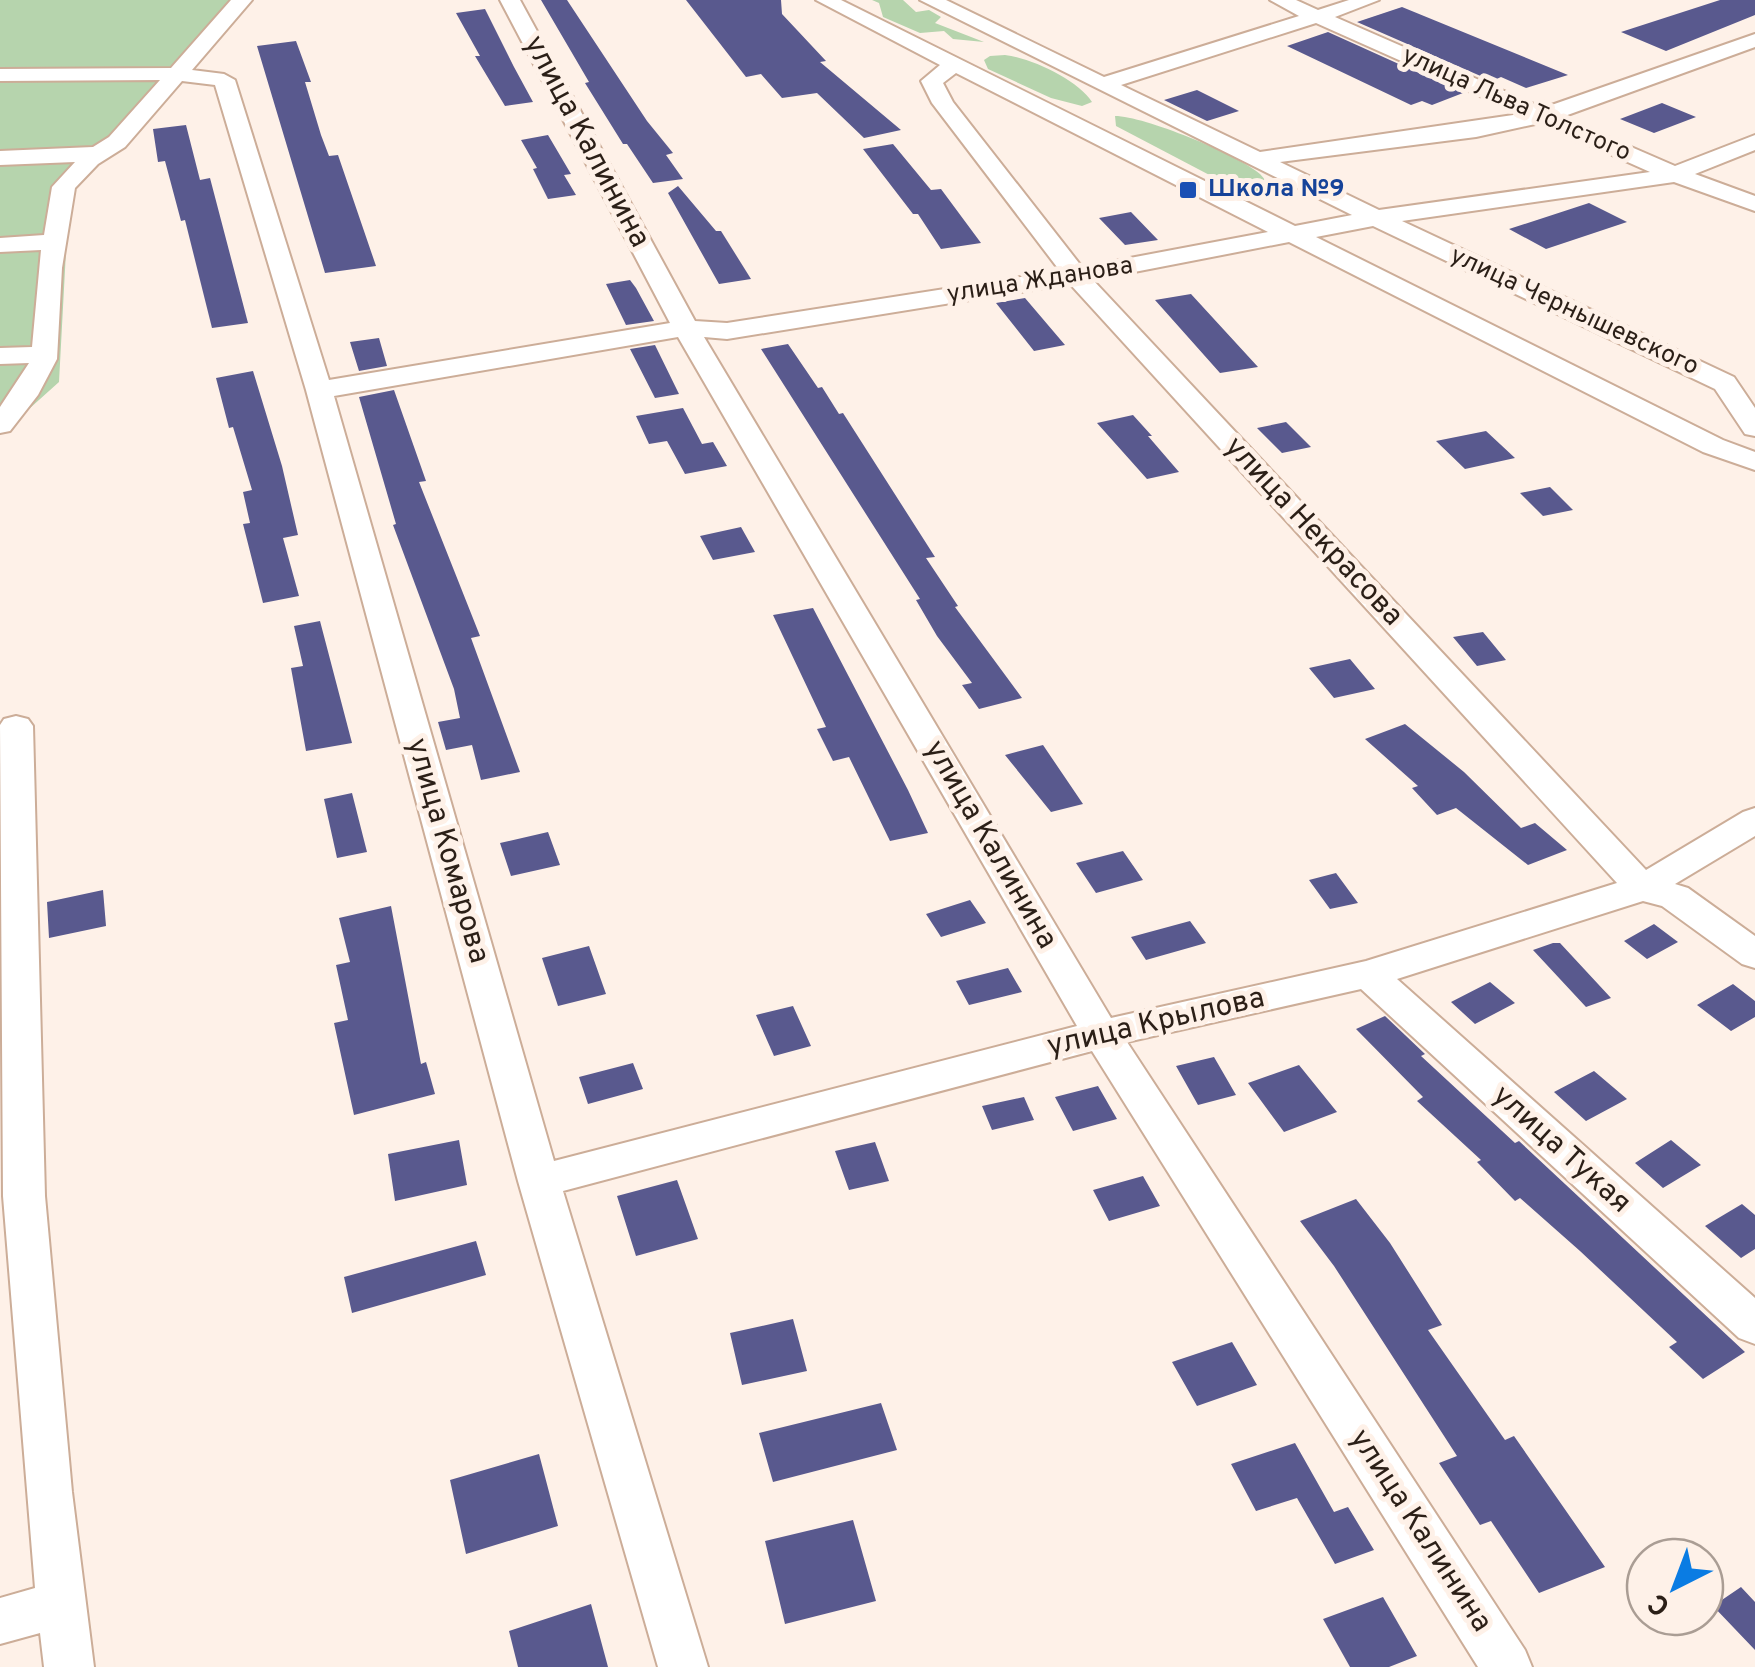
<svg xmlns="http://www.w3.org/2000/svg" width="1755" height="1667" viewBox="0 0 1755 1667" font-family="Overpass,sans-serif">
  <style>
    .green { fill: #b6d4ad }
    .building { fill: #59598e }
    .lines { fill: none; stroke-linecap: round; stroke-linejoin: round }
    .minor-casing { stroke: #ccad98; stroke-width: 4 }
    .minor { fill: #fff; fill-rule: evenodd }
    .transit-dot { fill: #1a4fb4; stroke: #fef1e8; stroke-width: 4 }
    .labels { text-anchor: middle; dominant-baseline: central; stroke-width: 10; stroke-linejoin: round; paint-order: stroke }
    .far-street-label { font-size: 25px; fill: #2b1f17; stroke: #fef1e8 }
    .far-transit-label { font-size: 25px; font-weight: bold; fill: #164399; stroke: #fef1e8; text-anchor: start }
    .street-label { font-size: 30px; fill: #2b1f17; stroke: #fef1e8 }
  </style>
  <rect width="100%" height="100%" fill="#fef1e8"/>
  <path class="green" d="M 0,0 L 242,0 L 69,195 L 59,382 L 0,435 Z
    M 872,0 L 903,0 L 916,12 L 929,10 L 941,17 L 935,23 L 984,42 L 953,39 L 944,31 L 920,33 L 883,17 L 879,3 Z
    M 1005,55 C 1031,58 1078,80 1092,102 L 1082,106 L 1051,98 L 988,69 L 984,60 L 990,56 Z
    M 1115,116 C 1144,116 1237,154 1260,174 C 1265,179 1269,187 1273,194 L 1259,201 L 1116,126 Z"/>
  <path class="building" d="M 541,0 L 567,0 L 647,121 L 673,153 L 666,155 L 683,179 L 653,183 L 627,144 L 623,144 L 585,83 L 589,82 Z
    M 686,0 L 781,0 L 782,14 L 826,61 L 820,62 L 901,130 L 864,138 L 817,93 L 782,98 L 761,74 L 746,77 Z
    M 1720,0 L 1755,0 L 1755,15 L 1666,51 L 1621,32 Z
    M 1402,7 L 1568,75 L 1526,88 L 1501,77 L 1492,81 L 1357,22 Z
    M 485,9 L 514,67 L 533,102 L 505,106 L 475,56 L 480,56 L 456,13 Z
    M 1328,32 L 1463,93 L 1432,105 L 1422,101 L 1411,105 L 1287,46 Z
    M 296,41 L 311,82 L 305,82 L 321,135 L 329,156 L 338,155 L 376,266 L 325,273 L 257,46 Z
    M 1197,90 L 1239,111 L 1207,121 L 1164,100 Z
    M 1662,103 L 1696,117 L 1654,133 L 1620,119 Z
    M 186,125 L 200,180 L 210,178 L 248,323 L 212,328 L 185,220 L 181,221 L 165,161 L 158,162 L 153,129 Z
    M 548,135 L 571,174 L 564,175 L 576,195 L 548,199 L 533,169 L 537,168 L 521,140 Z
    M 893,144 L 931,190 L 941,189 L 981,243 L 941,249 L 918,214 L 913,214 L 863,149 Z
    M 678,186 L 716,231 L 721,231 L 751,279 L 719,284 L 668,193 Z
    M 1589,203 L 1627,222 L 1546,249 L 1509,229 Z
    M 1131,212 L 1158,240 L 1125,245 L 1099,218 Z
    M 630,280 L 636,288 L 654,321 L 626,325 L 606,284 Z
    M 1191,294 L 1258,367 L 1220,373 L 1155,300 Z
    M 1025,298 L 1065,345 L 1034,351 L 996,303 Z
    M 379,338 L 387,366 L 359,371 L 350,342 Z
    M 788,344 L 818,388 L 822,387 L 839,414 L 843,413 L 935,557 L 926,558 L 958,606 L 955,607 L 1022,698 L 979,709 L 962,685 L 972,683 L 937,636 L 916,600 L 920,599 L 761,349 Z
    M 655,345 L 679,394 L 655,398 L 630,349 Z
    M 253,371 L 282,466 L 298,535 L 283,538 L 299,596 L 263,603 L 243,524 L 250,523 L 243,492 L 252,490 L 233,427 L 229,428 L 216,378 Z
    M 394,390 L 426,481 L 419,482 L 480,636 L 471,638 L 520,772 L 481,780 L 472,745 L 446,750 L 438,722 L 460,718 L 454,689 L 393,525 L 396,524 L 359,397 Z
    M 683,408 L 702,444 L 713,442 L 727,466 L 685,474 L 667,441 L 649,444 L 636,416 Z
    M 1133,415 L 1152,436 L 1148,436 L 1179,472 L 1147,479 L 1097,423 Z
    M 1286,422 L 1311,447 L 1282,453 L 1257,428 Z
    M 1486,431 L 1515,458 L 1465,469 L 1436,441 Z
    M 1550,487 L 1573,510 L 1543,516 L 1520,493 Z
    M 741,527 L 755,552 L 713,560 L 700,536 Z
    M 813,608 L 908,790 L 928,833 L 890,841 L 849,757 L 833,761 L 817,729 L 826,727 L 773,615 Z
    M 320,621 L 352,743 L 306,751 L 291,668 L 303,666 L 294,626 Z
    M 1483,632 L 1506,660 L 1477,666 L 1453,637 Z
    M 1350,659 L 1375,689 L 1334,698 L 1309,668 Z
    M 1405,724 L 1464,772 L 1521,828 L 1535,823 L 1567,850 L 1528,865 L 1456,808 L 1437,815 L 1412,788 L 1418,786 L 1365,739 Z
    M 1043,745 L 1083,804 L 1051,812 L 1005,755 Z
    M 352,793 L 367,852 L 337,858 L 324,799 Z
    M 548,832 L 560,865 L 511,876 L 500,843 Z
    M 1123,851 L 1143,880 L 1096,893 L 1076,863 Z
    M 1336,873 L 1358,903 L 1330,909 L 1309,880 Z
    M 103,890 L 106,926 L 49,938 L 47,902 Z
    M 970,900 L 986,923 L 941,937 L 926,914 Z
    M 391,906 L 421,1064 L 426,1062 L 435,1094 L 354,1115 L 334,1023 L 348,1020 L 336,965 L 350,962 L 339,918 Z
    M 1190,921 L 1206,943 L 1146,960 L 1131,937 Z
    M 1654,924 L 1678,942 L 1647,959 L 1624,941 Z
    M 1553,943 L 1560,943 L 1611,998 L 1586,1007 L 1533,950 Z
    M 589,946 L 606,994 L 558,1006 L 542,958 Z
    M 1008,968 L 1022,992 L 969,1005 L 956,981 Z
    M 1490,982 L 1515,1003 L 1475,1024 L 1451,1002 Z
    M 1733,984 L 1755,1001 L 1755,1017 L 1731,1031 L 1697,1005 Z
    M 793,1006 L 811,1046 L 774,1056 L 756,1015 Z
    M 1385,1016 L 1425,1054 L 1421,1056 L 1515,1143 L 1519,1141 L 1745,1352 L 1703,1379 L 1669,1347 L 1677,1342 L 1580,1251 L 1520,1198 L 1515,1201 L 1477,1162 L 1481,1160 L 1417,1101 L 1423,1097 L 1356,1029 Z
    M 1214,1057 L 1236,1095 L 1198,1105 L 1176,1066 Z
    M 633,1063 L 643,1089 L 588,1104 L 579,1077 Z
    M 1299,1065 L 1337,1112 L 1284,1132 L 1248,1083 Z
    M 1594,1071 L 1627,1099 L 1586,1121 L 1554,1092 Z
    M 1098,1086 L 1117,1119 L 1073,1131 L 1055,1097 Z
    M 1024,1097 L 1034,1120 L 992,1130 L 982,1106 Z
    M 459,1140 L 467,1185 L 395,1201 L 388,1154 Z
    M 1671,1140 L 1701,1165 L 1663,1188 L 1635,1163 Z
    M 875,1142 L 889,1181 L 849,1190 L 835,1151 Z
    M 1143,1176 L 1160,1206 L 1109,1221 L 1093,1190 Z
    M 677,1180 L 698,1239 L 636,1256 L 617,1196 Z
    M 1356,1199 L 1390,1243 L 1442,1325 L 1428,1330 L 1505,1440 L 1514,1436 L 1605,1567 L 1539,1593 L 1491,1521 L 1480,1525 L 1439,1463 L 1457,1456 L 1334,1266 L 1300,1221 Z
    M 1742,1204 L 1755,1215 L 1755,1249 L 1741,1258 L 1705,1226 Z
    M 476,1241 L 486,1275 L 352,1313 L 344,1277 Z
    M 793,1319 L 807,1371 L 742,1385 L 730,1333 Z
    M 1232,1342 L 1257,1385 L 1197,1406 L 1172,1362 Z
    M 881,1403 L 897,1450 L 773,1482 L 759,1433 Z
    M 1295,1443 L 1334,1512 L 1348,1507 L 1374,1550 L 1335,1564 L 1297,1498 L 1256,1511 L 1231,1464 Z
    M 539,1454 L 558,1526 L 466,1554 L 450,1480 Z
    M 853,1520 L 876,1601 L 785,1624 L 765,1541 Z
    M 1741,1587 L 1755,1602 L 1755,1650 L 1713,1606 Z
    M 1383,1597 L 1417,1656 L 1389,1667 L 1350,1667 L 1323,1619 Z
    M 591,1604 L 608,1667 L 518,1667 L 509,1631 Z"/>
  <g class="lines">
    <defs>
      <path id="minor" d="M 231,0 L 252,0 L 192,70 L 224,74 L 235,80 L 329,380 L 670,323 L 500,0 L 520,0 L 695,321 L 727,323 L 1060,271 L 932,103 L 921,81 L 940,65 L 816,0 L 841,0 L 1295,226 L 1352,215 L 920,0 L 946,0 L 1104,77 L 1299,16 L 1270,0 L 1296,0 L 1318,10 L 1349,0 L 1379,0 L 1335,17 L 1543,108 L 1755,34 L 1755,47 L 1562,117 L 1675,166 L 1755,135 L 1755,150 L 1695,174 L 1755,196 L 1755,211 L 1674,182 L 1402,221 L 1734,377 L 1755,408 L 1755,436 L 1745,434 L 1715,389 L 1373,226 L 1316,237 L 1723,440 L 1755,452 L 1755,470 L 1703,452 L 1289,242 L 1093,280 L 1646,870 L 1743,812 L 1755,808 L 1755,836 L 1675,884 L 1688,888 L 1755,936 L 1755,968 L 1742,964 L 1662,906 L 1643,901 L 1397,979 L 1755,1298 L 1755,1344 L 1739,1338 L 1361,989 L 1127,1042 L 1525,1650 L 1532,1667 L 1478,1667 L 1092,1051 L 563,1191 L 708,1667 L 658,1667 L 518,1181 L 306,390 L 215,85 L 182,81 L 125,147 L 98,164 L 75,188 L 62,268 L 57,359 L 38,395 L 10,431 L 0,433 L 0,407 L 29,363 L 0,364 L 0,348 L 32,347 L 41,250 L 0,252 L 0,238 L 44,235 L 52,187 L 75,162 L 0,165 L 0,151 L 93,147 L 109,137 L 160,80 L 0,81 L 0,69 L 171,68 ZM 1316,23 L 1520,114 L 1260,152 L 1121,85 ZM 956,73 L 1268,232 L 1082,267 L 953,102 L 943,83 ZM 1540,123 L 1650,172 L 1379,210 L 1280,162 L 1476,137 ZM 1070,284 L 1617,883 L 1366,961 L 1111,1018 L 704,337 L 727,339 ZM 678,337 L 1077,1026 L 554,1161 L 334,396 Z
        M 16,716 L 28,719 L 33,726 L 45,1196 L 72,1492 L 94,1667 L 44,1667 L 40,1633 L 0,1644 L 0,1598 L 35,1588 L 3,1196 L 0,725 L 4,719 Z"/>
    </defs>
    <use href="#minor" class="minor-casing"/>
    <use href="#minor" class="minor"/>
  </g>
  <rect class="transit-dot" x="1178" y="180" width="20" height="20" rx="5"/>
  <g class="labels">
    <g class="far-street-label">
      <text transform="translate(1516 105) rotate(24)">улица Льва Толстого</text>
      <text transform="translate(1040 281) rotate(-9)">улица Жданова</text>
      <text transform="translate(1574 312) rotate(25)">улица Чернышевского</text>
    </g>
    <g class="far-transit-label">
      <text x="1208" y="190">Школа №9</text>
    </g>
    <g class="street-label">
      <text transform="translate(586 142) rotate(62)">улица Калинина</text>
      <text transform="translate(1313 532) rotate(47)">улица Некрасова</text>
      <text transform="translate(990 845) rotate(60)">улица Калинина</text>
      <text transform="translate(447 851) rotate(74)">улица Комарова</text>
      <text transform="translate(1156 1023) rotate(-13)">улица Крылова</text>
      <text transform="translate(1561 1150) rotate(42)">улица Тукая</text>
      <text transform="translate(1420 1531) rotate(57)">улица Калинина</text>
    </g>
  </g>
  <g transform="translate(1675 1587) rotate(222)"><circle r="48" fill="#fef1e8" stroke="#aa9d94" stroke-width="2.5"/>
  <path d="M0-8L18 38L0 25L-18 38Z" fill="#0a7ce3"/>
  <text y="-15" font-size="28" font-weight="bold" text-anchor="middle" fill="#2b1f17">С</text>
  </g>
</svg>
